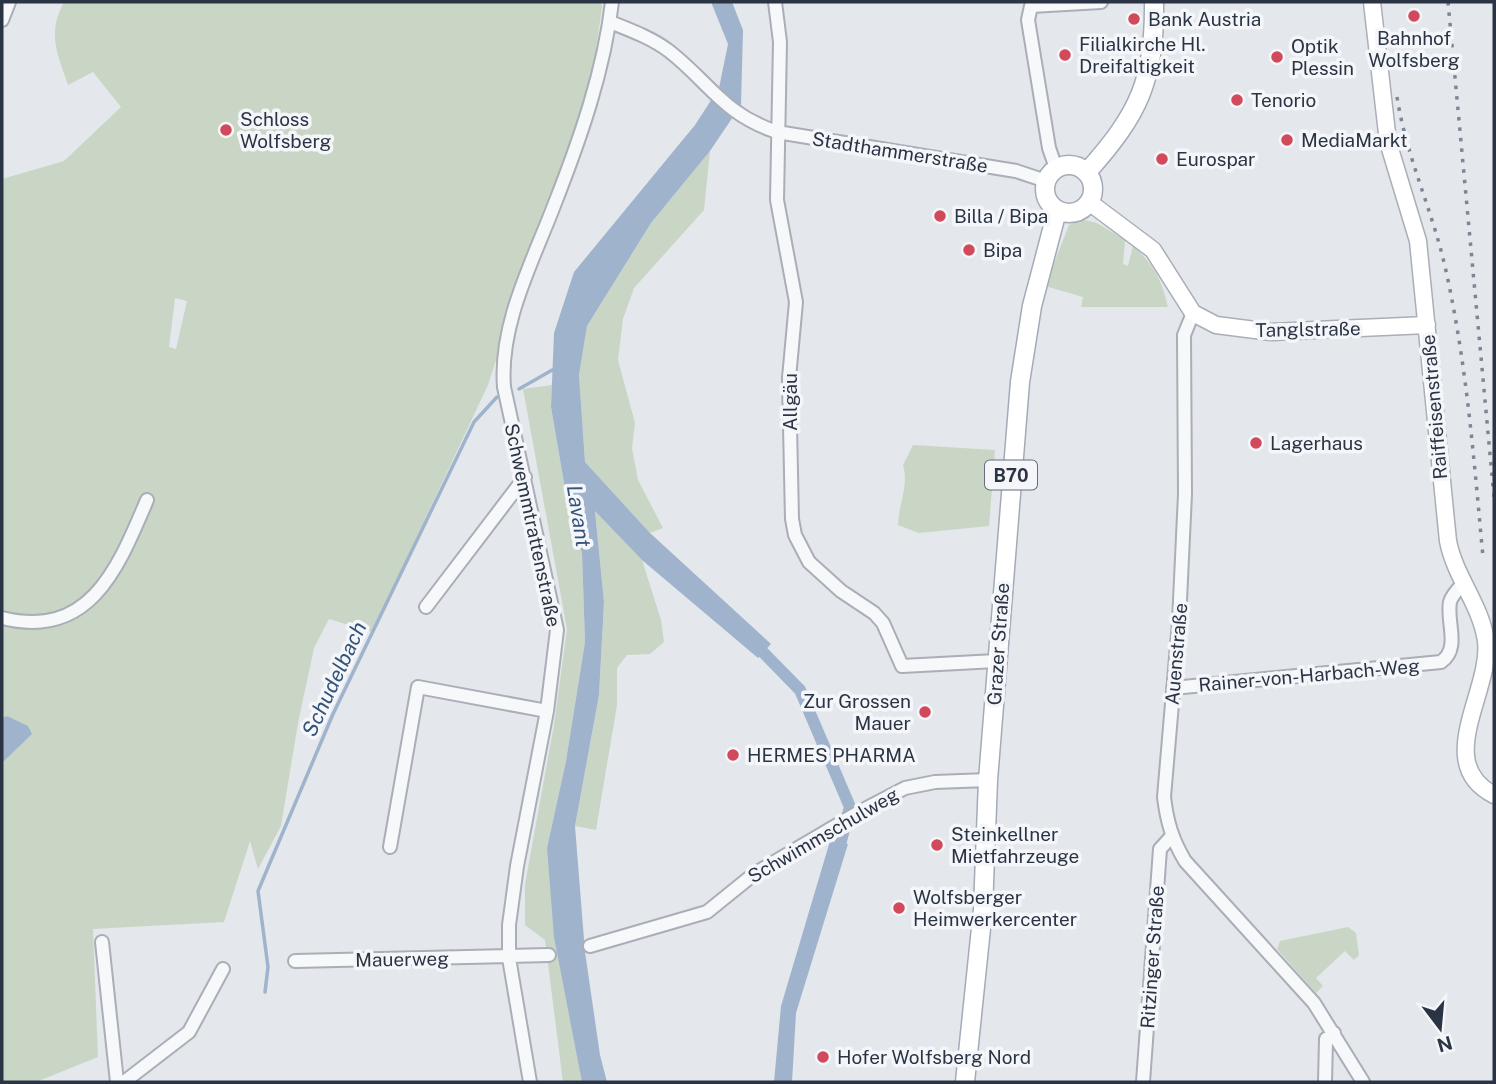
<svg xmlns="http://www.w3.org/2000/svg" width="1496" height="1084" viewBox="0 0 1496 1084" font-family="'Public Sans',sans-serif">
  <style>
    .green { fill: #c9d6c5; fill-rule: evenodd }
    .water { fill: #9fb4cc }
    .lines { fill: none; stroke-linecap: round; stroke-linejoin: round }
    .stream { stroke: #9fb4cc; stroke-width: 3.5 }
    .canal { stroke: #9fb4cc; stroke-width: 12 }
    .street-casing { stroke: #a9aeb7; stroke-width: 16 }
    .secondary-casing { stroke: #a9aeb7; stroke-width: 19 }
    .primary-casing { stroke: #a3abb8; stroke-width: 21 }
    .street { stroke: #f7f8fa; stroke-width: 12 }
    .secondary { stroke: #fff; stroke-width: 16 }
    .primary { stroke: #fff; stroke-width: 18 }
    .rail { stroke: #7d8696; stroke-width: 3.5; stroke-dasharray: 3.5 7; stroke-linecap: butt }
    .poi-dot { fill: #d1495b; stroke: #f4f6f9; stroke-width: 2.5 }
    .labels { text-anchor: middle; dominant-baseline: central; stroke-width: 7; stroke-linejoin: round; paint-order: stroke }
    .shield { fill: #f4f6f9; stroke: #676e7b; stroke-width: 2 }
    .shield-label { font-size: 18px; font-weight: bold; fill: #2b3445 }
    .poi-label { font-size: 19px; fill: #2b3445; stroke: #f4f6f9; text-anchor: start }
    .street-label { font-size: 19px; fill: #2b3445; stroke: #f4f6f9 }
    .water-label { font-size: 21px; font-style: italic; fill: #34527a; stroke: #f4f6f9 }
  </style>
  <rect width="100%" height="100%" fill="#e4e7ec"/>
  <path class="green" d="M 64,2 L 601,2 L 602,7 L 594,63 L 567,162 L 524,273 L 488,385 L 372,632 L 329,619 L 314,648 L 298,723 L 281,826 L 258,869 L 250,841 L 224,922 L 93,929 L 98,1057 L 36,1082 L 2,1082 L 2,763 L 31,734 L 7,716 L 2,718 L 2,179 L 64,161 L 121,107 L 93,72 L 68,85 C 57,53 47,34 64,2 ZM 175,298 L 187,301 L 176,349 L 169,347 Z
    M 710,151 L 704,210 L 634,288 L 623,319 L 618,360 L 635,423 L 632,448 L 638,480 L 663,528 L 650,533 L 585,462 L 579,375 L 587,326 L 651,223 Z
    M 1081,219 L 1097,223 L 1125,240 L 1123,264 L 1128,266 L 1133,246 C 1154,265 1162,280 1168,307 L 1081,307 L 1083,297 L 1045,286 L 1069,225 Z
    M 552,385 L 551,407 L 567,500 L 582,553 L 585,642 L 566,761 L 547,848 L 582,1082 L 563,1082 L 545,940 L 525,925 L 525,884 L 554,725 L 567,629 L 523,389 Z
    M 913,445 L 995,450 L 989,526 L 919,533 L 898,525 C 899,503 909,485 903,465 Z
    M 595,510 L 642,560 L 661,620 L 664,642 L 650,654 L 627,655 L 617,668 L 617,705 L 596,830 L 575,826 L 599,695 L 604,602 Z
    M 1348,927 L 1356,933 L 1359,955 L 1354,960 L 1345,951 L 1316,978 L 1323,986 L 1316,993 L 1277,949 L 1280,941 Z"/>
  <path class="water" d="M 711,2 L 732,2 L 743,30 L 741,105 L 710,151 L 651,223 L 587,326 L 579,375 L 585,462 L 650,533 L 771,644 L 758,658 L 642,560 L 595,511 L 604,602 L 599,695 L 575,826 L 585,952 L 600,1055 L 607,1082 L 582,1082 L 554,937 L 547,848 L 566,761 L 585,642 L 582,553 L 567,500 L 551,407 L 554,333 L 574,272 L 695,125 L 719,88 L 728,44 Z
    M 7,716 L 28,726 L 32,734 L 2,763 L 2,718 Z
    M 830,841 L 848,844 L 796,1013 L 792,1082 L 774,1082 L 781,1006 Z"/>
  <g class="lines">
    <path class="stream" d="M 519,389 L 554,369
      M 265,992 L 268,967 L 258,891 L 333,714 L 474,422 L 497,397"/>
    <path class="canal" d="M 751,640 L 800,690 L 850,807 L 837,856"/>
    <defs>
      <path id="street" d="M 775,2 L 780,42 L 777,200 L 796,302 L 789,378 L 792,519 L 795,535 L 809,562 L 841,591 L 874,613 L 883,623 L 902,666 L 996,661
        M 2,20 L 9,2
        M 610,22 C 630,30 652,38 669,51 C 710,83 723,114 777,132 L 1016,171 L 1046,181
        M 1056,168 L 1049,148 L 1028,20 L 1031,6 L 1101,2
        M 1193,313 L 1184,335 L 1185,494 L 1179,622 L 1164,797 C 1167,822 1172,839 1185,861 L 1314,1003 L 1363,1082
        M 426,607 L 525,477
        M 2,618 C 90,640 118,568 147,500
        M 1173,688 L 1441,662 C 1461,648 1446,622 1450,602 C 1452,595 1458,589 1463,584
        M 390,847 L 418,687 L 547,711
        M 102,942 L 117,1082
        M 590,946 L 707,912 L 754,874 L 861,811 L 905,788 L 935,782 L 988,780
        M 295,961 L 549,955
        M 124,1082 L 189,1032 L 223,969
        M 530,1082 L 509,958 L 509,925 L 517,866 L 547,711 L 557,630 L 504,387 C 499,324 533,261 555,203 C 580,139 604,71 612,2
        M 1143,1082 L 1160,849 L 1171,837
        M 1325,1082 L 1326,1039 L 1334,1033"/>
      <path id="secondary" d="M 1372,2 L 1388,142 L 1418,241 L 1448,541 C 1455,577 1481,605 1486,641 C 1492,691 1432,763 1494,795
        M 1089,202 L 1153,250 L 1193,313 L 1216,325 L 1271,332 L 1427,325"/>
      <path id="primary" d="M1045 189a24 24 0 1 1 48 0a24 24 0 1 1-48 0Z
        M 1087,172 C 1139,114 1155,80 1154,2
        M 965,1082 L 983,909 L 988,780 L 1020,382 L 1032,306 L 1057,211"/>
    </defs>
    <use href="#street" class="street-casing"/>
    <use href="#secondary" class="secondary-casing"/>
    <use href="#primary" class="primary-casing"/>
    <use href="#street" class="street"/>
    <use href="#secondary" class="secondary"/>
    <use href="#primary" class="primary"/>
    <path class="rail" d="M 1448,2 L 1494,497
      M 1397,97 C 1407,160 1433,211 1446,271 C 1467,366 1474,461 1483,557"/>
  </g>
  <g class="poi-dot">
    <circle cx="1414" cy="16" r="7"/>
    <circle cx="1134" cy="19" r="7"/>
    <circle cx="1065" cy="55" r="7"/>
    <circle cx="1277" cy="57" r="7"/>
    <circle cx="1237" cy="100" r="7"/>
    <circle cx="226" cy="130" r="7"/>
    <circle cx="1287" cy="140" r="7"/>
    <circle cx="1162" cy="159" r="7"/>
    <circle cx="940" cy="216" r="7"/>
    <circle cx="969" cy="250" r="7"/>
    <circle cx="1256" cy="443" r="7"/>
    <circle cx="925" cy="712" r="7"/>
    <circle cx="733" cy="755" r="7"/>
    <circle cx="937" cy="845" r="7"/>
    <circle cx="899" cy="908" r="7"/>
    <circle cx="823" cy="1057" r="7"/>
  </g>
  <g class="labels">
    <rect class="shield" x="985" y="460.5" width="52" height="29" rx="5"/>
    <g class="shield-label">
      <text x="1011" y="475">B70</text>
    </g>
    <g class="poi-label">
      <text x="1148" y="19">Bank Austria</text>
      <text x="1414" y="38" text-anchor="middle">Bahnhof<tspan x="1414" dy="22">Wolfsberg</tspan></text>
      <text x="1079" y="44">Filialkirche Hl.<tspan x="1079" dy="22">Dreifaltigkeit</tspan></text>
      <text x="1291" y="46">Optik<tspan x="1291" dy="22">Plessin</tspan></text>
      <text x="1251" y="100">Tenorio</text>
      <text x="240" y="119">Schloss<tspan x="240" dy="22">Wolfsberg</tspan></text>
      <text x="1301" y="140">MediaMarkt</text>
      <text x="1176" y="159">Eurospar</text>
      <text x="954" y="216">Billa / Bipa</text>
      <text x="983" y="250">Bipa</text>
      <text x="1270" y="443">Lagerhaus</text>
      <text x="911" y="701" text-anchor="end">Zur Grossen<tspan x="911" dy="22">Mauer</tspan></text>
      <text x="747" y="755">HERMES PHARMA</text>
      <text x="951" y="834">Steinkellner<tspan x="951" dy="22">Mietfahrzeuge</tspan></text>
      <text x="913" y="897">Wolfsberger<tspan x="913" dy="22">Heimwerkercenter</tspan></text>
      <text x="837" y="1057">Hofer Wolfsberg Nord</text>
    </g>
    <g class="street-label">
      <text transform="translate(900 152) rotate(9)">Stadthammerstraße</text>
      <text transform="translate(1308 329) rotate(-1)">Tanglstraße</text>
      <text transform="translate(790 402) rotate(-90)">Allgäu</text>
      <text transform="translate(1434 407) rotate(-95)">Raiffeisenstraße</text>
      <text transform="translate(533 525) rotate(78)">Schwemmtrattenstraße</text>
      <text transform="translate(998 644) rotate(-86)">Grazer Straße</text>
      <text transform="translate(1176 654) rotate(-85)">Auenstraße</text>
      <text transform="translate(1309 675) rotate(-5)">Rainer-von-Harbach-Weg</text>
      <text transform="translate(823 835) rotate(-30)">Schwimmschulweg</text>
      <text transform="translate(1152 957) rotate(-86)">Ritzinger Straße</text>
      <text transform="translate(402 959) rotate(-1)">Mauerweg</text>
    </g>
    <g class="water-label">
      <text transform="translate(579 516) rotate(81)">Lavant</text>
      <text transform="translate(334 679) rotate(-65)">Schudelbach</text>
    </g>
  </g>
  <rect width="1496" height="1084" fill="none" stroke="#2b3445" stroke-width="7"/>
  <g transform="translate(1440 1028) rotate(164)" stroke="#f4f6f9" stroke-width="5" paint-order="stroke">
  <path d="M0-5L12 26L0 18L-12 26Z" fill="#2b3445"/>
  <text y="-10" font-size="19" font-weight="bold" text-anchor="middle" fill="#2b3445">N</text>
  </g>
</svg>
